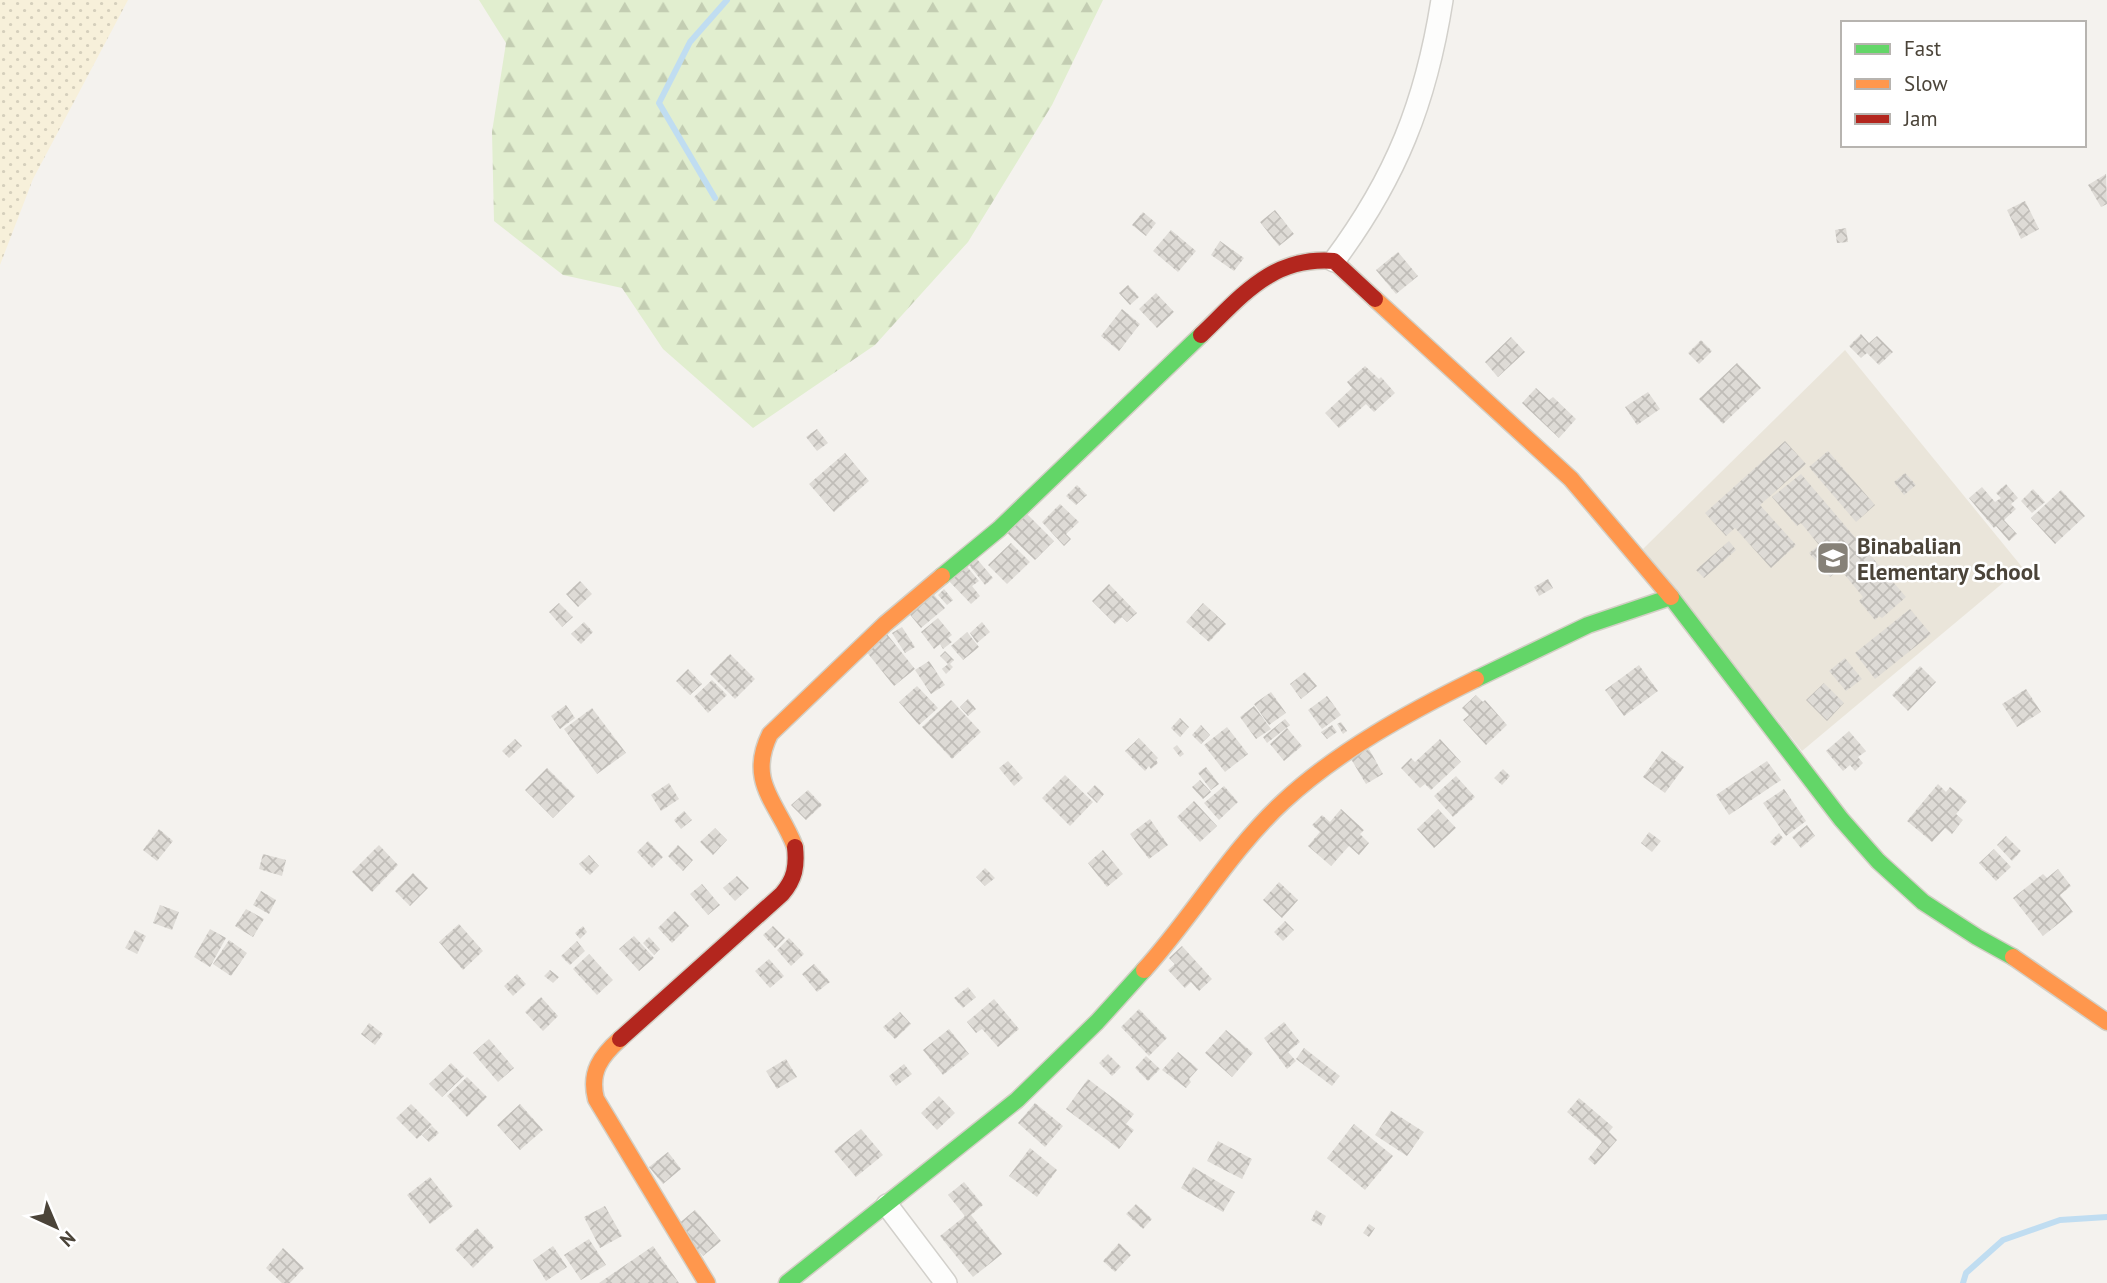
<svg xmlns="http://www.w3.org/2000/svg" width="2107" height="1283" viewBox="0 0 2107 1283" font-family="'PT Sans',sans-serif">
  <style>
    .education { fill: #eae5da }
    .forest { fill: url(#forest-firs) }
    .sand { fill: url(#sand-dots) }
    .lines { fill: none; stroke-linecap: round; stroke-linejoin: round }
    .stream { stroke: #c0ddf1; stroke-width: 6 }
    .building { fill: url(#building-cross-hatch) }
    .street-casing { stroke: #d2d0cb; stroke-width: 24 }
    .fast-casing { stroke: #d3cfc5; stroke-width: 19 }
    .slow-casing { stroke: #d3cfc5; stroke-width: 19 }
    .jam-casing { stroke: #d3cfc5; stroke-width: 19 }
    .street { stroke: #fdfdfc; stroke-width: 21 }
    .fast { stroke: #63d668; stroke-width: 16 }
    .slow { stroke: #ff974d; stroke-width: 16 }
    .jam { stroke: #b3261e; stroke-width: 16 }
    .labels { text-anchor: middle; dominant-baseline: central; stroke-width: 5; stroke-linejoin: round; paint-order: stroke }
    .poi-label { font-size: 23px; font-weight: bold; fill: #4b4439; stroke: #fff; text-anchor: start }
  </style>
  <defs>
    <pattern id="forest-firs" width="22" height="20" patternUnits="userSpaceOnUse" patternTransform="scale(1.75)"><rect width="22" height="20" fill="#e1eecf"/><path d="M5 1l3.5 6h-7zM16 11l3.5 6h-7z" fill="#c3cdb2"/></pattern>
    <pattern id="sand-dots" width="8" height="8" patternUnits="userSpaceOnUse" patternTransform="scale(1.75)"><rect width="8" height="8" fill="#f7f0da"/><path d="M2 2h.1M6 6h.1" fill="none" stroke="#d5cfbc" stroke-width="1.8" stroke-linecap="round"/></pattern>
    <pattern id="building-cross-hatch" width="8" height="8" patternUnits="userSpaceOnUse" patternTransform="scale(1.75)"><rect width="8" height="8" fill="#dedbd6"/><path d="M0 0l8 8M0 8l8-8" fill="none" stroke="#c0bdb8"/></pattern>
  </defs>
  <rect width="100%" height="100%" fill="#f4f2ee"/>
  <path class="education" d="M 1845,350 L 2022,567 L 1802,751 L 1643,549 Z"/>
  <path class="forest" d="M 479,0 L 1103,0 L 1052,105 L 968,242 L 875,345 L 753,428 L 663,349 L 622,288 L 563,275 L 494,221 L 492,132 L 506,43 Z"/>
  <path class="sand" d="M 0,0 L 128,0 L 33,179 L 0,265 Z"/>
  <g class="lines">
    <path class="stream" d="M 715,198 L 659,103 L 690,42 L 727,0
      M 1963,1283 L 1966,1273 L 2003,1240 L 2060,1220 L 2107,1217"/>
  </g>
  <path class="building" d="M 2106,174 L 2107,204 L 2101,207 L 2088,185 Z
    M 2025,201 L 2039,229 L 2021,239 L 2007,210 Z
    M 1275,210 L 1294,234 L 1279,246 L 1260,222 Z
    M 1143,212 L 1156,223 L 1146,236 L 1132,225 Z
    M 1846,228 L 1848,242 L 1837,243 L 1835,230 Z
    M 1171,230 L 1196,251 L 1178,272 L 1153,251 Z
    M 1220,241 L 1244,258 L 1234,271 L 1211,255 Z
    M 1398,252 L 1418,276 L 1396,294 L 1376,270 Z
    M 1128,285 L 1139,297 L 1130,305 L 1119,293 Z
    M 1156,293 L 1174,312 L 1157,328 L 1139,309 Z
    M 1122,309 L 1140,324 L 1119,351 L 1101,336 Z
    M 1861,334 L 1869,343 L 1877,336 L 1893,352 L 1879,365 L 1867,353 L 1861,358 L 1849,346 Z
    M 1511,337 L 1525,352 L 1498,377 L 1485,362 Z
    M 1701,340 L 1712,351 L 1699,364 L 1688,353 Z
    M 1737,363 L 1761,388 L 1723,424 L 1699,399 Z
    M 1365,366 L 1379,379 L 1381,377 L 1395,393 L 1374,412 L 1366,404 L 1339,428 L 1325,413 L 1352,388 L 1347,382 Z
    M 1536,388 L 1549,400 L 1553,397 L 1576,419 L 1559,438 L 1522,403 Z
    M 1648,392 L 1660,409 L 1637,425 L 1625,407 Z
    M 817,429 L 828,443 L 817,451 L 806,437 Z
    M 1785,441 L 1806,464 L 1760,505 L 1796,545 L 1771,568 L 1735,528 L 1726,536 L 1705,513 Z
    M 1828,451 L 1875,505 L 1856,522 L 1809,467 Z
    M 845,453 L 869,481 L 834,512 L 809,484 Z
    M 1905,473 L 1916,485 L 1904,495 L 1894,482 Z
    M 1801,474 L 1906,597 L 1882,618 L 1879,616 L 1875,620 L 1859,601 L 1863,597 L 1840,569 L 1830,577 L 1809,553 L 1819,545 L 1801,523 L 1797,526 L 1772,497 Z
    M 2006,484 L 2018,498 L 2011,504 L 2016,509 L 2004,520 L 2017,534 L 2009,541 L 1996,526 L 1994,528 L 1969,498 L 1982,487 L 1995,502 L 2001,498 L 1996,493 Z
    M 1077,485 L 1087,495 L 1076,505 L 1066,496 Z
    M 2033,489 L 2045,502 L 2032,513 L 2021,501 Z
    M 2061,490 L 2085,516 L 2055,544 L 2031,518 Z
    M 1060,504 L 1079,522 L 1066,534 L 1071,539 L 1064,546 L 1042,522 Z
    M 1026,513 L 1054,541 L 1035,560 L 1007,533 Z
    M 1729,541 L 1736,550 L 1704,578 L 1696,570 Z
    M 1011,543 L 1030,562 L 1007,584 L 988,565 Z
    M 977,559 L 993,578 L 985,585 L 969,565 Z
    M 964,563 L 979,581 L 972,586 L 980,596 L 971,604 L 946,578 Z
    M 1548,579 L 1553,588 L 1539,596 L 1534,587 Z
    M 580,581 L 592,594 L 578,607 L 566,594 Z
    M 1109,584 L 1137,613 L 1127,622 L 1122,617 L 1115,624 L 1092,601 Z
    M 944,589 L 953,600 L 947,605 L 938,595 Z
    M 931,591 L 945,608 L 921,628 L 907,611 Z
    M 559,603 L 573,617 L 562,627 L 549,612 Z
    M 1203,603 L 1226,624 L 1209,642 L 1186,622 Z
    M 1910,609 L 1931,634 L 1875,679 L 1855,653 Z
    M 938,618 L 952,635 L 948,638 L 952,642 L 943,649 L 940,644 L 934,649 L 921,632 Z
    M 584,622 L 593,632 L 581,644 L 571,634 Z
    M 982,622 L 990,632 L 977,643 L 970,633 Z
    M 902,627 L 915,647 L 905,653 L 892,633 Z
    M 967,632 L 979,647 L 963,660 L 951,646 Z
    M 886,633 L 915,669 L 894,686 L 865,650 Z
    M 945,651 L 954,660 L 950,664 L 953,667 L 946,674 L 942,669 L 948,664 L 940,656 Z
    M 730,654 L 755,679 L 735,699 L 710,674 Z
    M 1845,658 L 1862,679 L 1846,691 L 1829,671 Z
    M 929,661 L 945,685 L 931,694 L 915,670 Z
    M 1639,665 L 1658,691 L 1624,716 L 1605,690 Z
    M 1920,666 L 1936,682 L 1908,711 L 1892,695 Z
    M 688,669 L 702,684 L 690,695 L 676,681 Z
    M 1305,672 L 1317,686 L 1301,699 L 1290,684 Z
    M 712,680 L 727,695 L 708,713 L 694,697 Z
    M 1824,683 L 1844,703 L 1827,721 L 1806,700 Z
    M 917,686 L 938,708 L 919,725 L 899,702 Z
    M 2026,689 L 2041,712 L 2017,727 L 2002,704 Z
    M 1271,692 L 1286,713 L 1269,725 L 1254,704 Z
    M 1476,695 L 1483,702 L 1485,700 L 1507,725 L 1486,745 L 1463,720 L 1469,715 L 1462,708 Z
    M 1327,696 L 1341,715 L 1322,729 L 1308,710 Z
    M 968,699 L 976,709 L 968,716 L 960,707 Z
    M 951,700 L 981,732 L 952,759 L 922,727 Z
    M 566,705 L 575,718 L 560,729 L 551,716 Z
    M 1254,706 L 1271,729 L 1256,739 L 1240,717 Z
    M 592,708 L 626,753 L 597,774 L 564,729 Z
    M 1180,718 L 1189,727 L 1180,737 L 1171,728 Z
    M 1285,719 L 1290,725 L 1267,743 L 1263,737 Z
    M 1341,722 L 1347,731 L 1343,734 L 1337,724 Z
    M 1201,725 L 1210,735 L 1201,744 L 1192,735 Z
    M 1332,725 L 1337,732 L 1327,739 L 1321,732 Z
    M 1227,727 L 1248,754 L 1225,772 L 1204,745 Z
    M 1287,728 L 1302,746 L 1284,761 L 1270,744 Z
    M 1849,731 L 1866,751 L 1858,757 L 1863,763 L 1855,771 L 1850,765 L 1843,771 L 1826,751 Z
    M 1139,738 L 1158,758 L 1156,760 L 1158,763 L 1151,769 L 1149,766 L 1145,771 L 1125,751 Z
    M 515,739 L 522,746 L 509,758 L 502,751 Z
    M 1440,739 L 1461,762 L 1431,790 L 1425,784 L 1420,788 L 1401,768 L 1411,758 L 1415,762 Z
    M 1177,745 L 1184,754 L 1180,757 L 1173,748 Z
    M 1369,749 L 1383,774 L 1366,784 L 1351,759 Z
    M 1662,751 L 1684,767 L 1665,793 L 1643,777 Z
    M 1008,761 L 1023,778 L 1014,786 L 999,768 Z
    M 1767,761 L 1781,780 L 1729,815 L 1716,795 Z
    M 1206,767 L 1219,784 L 1211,790 L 1198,773 Z
    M 547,768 L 575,796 L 553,818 L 525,790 Z
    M 1503,769 L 1510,776 L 1502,785 L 1494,778 Z
    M 1065,775 L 1093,802 L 1070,826 L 1042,798 Z
    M 1456,776 L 1475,797 L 1453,817 L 1434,796 Z
    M 1200,780 L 1211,792 L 1203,799 L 1192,787 Z
    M 669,783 L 679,799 L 661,811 L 651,795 Z
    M 1938,784 L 1946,792 L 1950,787 L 1967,801 L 1956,814 L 1963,820 L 1952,834 L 1945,828 L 1932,842 L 1907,821 Z
    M 1095,785 L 1104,794 L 1097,803 L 1087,793 Z
    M 1224,786 L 1238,802 L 1219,820 L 1204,803 Z
    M 1784,789 L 1806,821 L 1786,836 L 1763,803 Z
    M 808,790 L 822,805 L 806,820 L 791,805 Z
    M 1194,801 L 1217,826 L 1200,842 L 1177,817 Z
    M 1341,809 L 1364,830 L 1360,834 L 1369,843 L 1359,855 L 1349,846 L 1331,866 L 1308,846 L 1320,832 L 1312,825 L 1322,815 L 1330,822 Z
    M 1438,809 L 1456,828 L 1434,848 L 1417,829 Z
    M 684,811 L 692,820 L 681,829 L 674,820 Z
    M 1150,819 L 1168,845 L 1149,859 L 1130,834 Z
    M 1807,825 L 1815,836 L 1801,848 L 1792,837 Z
    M 715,828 L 727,840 L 713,855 L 700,842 Z
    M 159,829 L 173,841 L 157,861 L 143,850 Z
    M 1649,832 L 1661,841 L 1652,852 L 1641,843 Z
    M 1779,833 L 1783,838 L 1775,846 L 1770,842 Z
    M 2006,836 L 2021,851 L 2012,861 L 1997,845 Z
    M 648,841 L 663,857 L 652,868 L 637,852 Z
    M 379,845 L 398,865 L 372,892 L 352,872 Z
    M 678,845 L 693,860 L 683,871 L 668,856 Z
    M 1994,849 L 2011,867 L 1996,881 L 1979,863 Z
    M 1103,850 L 1123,874 L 1107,887 L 1088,863 Z
    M 263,854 L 286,860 L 282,876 L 259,869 Z
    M 589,855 L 599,866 L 590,875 L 579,864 Z
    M 985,868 L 995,878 L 985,886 L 976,877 Z
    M 2058,869 L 2071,886 L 2060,895 L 2073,912 L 2043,936 L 2013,898 L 2043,874 L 2047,878 Z
    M 413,873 L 428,888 L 410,906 L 395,891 Z
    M 737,876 L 749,888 L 735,901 L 723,888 Z
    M 1279,882 L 1298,900 L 1282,918 L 1263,900 Z
    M 702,884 L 720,905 L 708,915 L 690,894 Z
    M 261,891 L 276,900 L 269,914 L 253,905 Z
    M 160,905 L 179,912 L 172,930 L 153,923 Z
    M 246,909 L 264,919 L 253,937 L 235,926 Z
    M 675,911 L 689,926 L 672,943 L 658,928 Z
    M 1285,921 L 1294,930 L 1283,941 L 1274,932 Z
    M 459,924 L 483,951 L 463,970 L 439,942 Z
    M 583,926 L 587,932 L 580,939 L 575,933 Z
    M 773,926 L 785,938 L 775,948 L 763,935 Z
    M 210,929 L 226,938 L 210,967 L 194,957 Z
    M 135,930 L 146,936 L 137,954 L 125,948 Z
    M 634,936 L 654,958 L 639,971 L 619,949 Z
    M 649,937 L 660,949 L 654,955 L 643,943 Z
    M 789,938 L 804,954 L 791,966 L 777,950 Z
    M 229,940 L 247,953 L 231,976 L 213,964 Z
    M 577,941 L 585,951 L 570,965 L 561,956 Z
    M 1182,946 L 1212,979 L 1199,991 L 1191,982 L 1185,988 L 1168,970 L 1175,964 L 1169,958 Z
    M 589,954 L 613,980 L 597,995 L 573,969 Z
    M 769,959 L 784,976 L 770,988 L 755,971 Z
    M 814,964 L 830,982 L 817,992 L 802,974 Z
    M 550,970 L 559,977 L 553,983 L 544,976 Z
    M 517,974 L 526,984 L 513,996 L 504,986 Z
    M 968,987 L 976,997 L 963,1008 L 954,998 Z
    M 541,997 L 558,1016 L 543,1031 L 525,1012 Z
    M 994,999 L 1019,1029 L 998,1047 L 982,1029 L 976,1033 L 967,1022 Z
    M 1139,1009 L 1167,1038 L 1149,1056 L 1121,1027 Z
    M 900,1012 L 911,1024 L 895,1039 L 883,1027 Z
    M 1284,1022 L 1300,1042 L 1288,1052 L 1296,1061 L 1287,1069 L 1264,1038 Z
    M 369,1023 L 383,1034 L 375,1045 L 361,1034 Z
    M 949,1029 L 969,1054 L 943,1075 L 923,1050 Z
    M 1226,1030 L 1253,1053 L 1232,1077 L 1205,1053 Z
    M 489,1039 L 514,1068 L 498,1082 L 473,1053 Z
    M 1304,1048 L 1340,1076 L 1332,1086 L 1296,1059 Z
    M 1178,1052 L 1198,1069 L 1189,1079 L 1191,1082 L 1186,1088 L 1162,1070 Z
    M 1108,1054 L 1121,1067 L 1112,1076 L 1099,1063 Z
    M 1146,1056 L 1160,1069 L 1148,1081 L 1135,1068 Z
    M 786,1059 L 797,1077 L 777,1089 L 766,1071 Z
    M 451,1063 L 464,1076 L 442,1097 L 429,1084 Z
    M 904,1064 L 912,1074 L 896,1086 L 889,1076 Z
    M 467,1077 L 487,1097 L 467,1117 L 447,1096 Z
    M 1088,1079 L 1134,1114 L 1126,1124 L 1134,1130 L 1119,1149 L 1066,1109 Z
    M 939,1096 L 955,1113 L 937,1130 L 921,1113 Z
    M 1579,1098 L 1613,1127 L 1609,1132 L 1617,1140 L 1595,1165 L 1588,1159 L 1602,1142 L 1567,1112 Z
    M 1035,1103 L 1063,1126 L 1045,1147 L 1018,1123 Z
    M 411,1104 L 432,1125 L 417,1139 L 396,1118 Z
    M 520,1104 L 543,1130 L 520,1150 L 497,1125 Z
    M 1391,1111 L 1424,1132 L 1407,1156 L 1375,1135 Z
    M 1354,1124 L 1393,1156 L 1365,1190 L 1327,1158 Z
    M 432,1126 L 439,1133 L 429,1142 L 422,1135 Z
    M 861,1129 L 883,1155 L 856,1177 L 834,1151 Z
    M 1218,1141 L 1252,1159 L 1242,1179 L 1207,1161 Z
    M 1030,1148 L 1057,1170 L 1037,1197 L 1009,1176 Z
    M 668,1152 L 681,1169 L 663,1184 L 649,1167 Z
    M 1193,1167 L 1235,1192 L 1223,1212 L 1181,1188 Z
    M 430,1177 L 453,1206 L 430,1224 L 407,1195 Z
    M 964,1182 L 983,1205 L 971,1215 L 1002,1254 L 973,1277 L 940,1236 L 965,1216 L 948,1195 Z
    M 1136,1204 L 1152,1219 L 1143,1229 L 1126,1214 Z
    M 605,1206 L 622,1236 L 600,1248 L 584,1217 Z
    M 695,1210 L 721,1241 L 703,1256 L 677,1225 Z
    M 1316,1210 L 1326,1216 L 1321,1226 L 1311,1220 Z
    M 1369,1224 L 1375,1228 L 1369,1237 L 1363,1233 Z
    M 477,1228 L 494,1247 L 473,1268 L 455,1249 Z
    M 589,1239 L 606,1265 L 581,1280 L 564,1255 Z
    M 1119,1243 L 1131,1255 L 1115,1272 L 1103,1261 Z
    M 553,1246 L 567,1267 L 546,1281 L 533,1260 Z
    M 653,1246 L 679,1283 L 599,1283 Z
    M 283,1248 L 304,1268 L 290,1283 L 282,1283 L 266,1268 Z"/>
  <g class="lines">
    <defs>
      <path id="street" d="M 1334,261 C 1396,178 1426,102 1442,0
        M 887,1205 L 946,1283"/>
      <path id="fast" d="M 942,576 L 999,529 L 1201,335
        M 1476,679 L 1588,625 L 1671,597 L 1841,819 L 1878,861 L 1923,902 L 1977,937 L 2013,957
        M 787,1283 L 1017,1100 L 1097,1022 L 1144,970"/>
      <path id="slow" d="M 1375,299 L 1571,479 L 1671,597
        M 795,847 C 779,804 746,783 770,734 L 885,624 L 942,576
        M 2013,957 L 2107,1022
        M 1144,970 C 1193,916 1230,851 1283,802 C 1338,751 1409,712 1476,679
        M 620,1039 C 601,1056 589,1072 596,1099 L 707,1283"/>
      <path id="jam" d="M 1201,335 C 1242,296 1272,256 1334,261 L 1375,299
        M 620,1039 L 782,894 C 795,879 797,866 795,847"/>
    </defs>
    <use href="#street" class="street-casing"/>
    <use href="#fast" class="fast-casing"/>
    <use href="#slow" class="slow-casing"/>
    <use href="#jam" class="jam-casing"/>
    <use href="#street" class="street"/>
    <use href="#fast" class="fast"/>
    <use href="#slow" class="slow"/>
    <use href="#jam" class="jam"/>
  </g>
  <defs>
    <symbol id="school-square" viewBox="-11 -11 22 22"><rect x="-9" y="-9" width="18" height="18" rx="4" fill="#868178" stroke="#fff"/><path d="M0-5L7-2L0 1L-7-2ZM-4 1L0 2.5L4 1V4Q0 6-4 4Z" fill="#fff"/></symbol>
  </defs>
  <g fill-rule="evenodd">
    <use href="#school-square" x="1814" y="539" width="38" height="38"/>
  </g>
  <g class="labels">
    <g class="poi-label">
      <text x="1857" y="545">Binabalian<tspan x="1857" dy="26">Elementary School</tspan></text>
    </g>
  </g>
  <rect x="1841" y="21" width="245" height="126" fill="#ffffff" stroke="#b7b4b0" stroke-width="2"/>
  <rect x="1855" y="44" width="35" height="10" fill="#63d668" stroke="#b7b4b0" stroke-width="2"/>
  <text x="1904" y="56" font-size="21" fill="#4b4439">Fast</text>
  <rect x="1855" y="79" width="35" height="10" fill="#ff974d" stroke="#b7b4b0" stroke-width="2"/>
  <text x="1904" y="91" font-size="21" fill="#4b4439">Slow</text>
  <rect x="1855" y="114" width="35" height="10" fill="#b3261e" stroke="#b7b4b0" stroke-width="2"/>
  <text x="1904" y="126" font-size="21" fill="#4b4439">Jam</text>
  <g transform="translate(56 1227) rotate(136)" stroke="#ffffff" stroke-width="5" paint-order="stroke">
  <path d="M0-5L12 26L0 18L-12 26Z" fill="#4b4439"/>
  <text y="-10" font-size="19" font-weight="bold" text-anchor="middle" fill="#4b4439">N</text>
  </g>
</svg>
